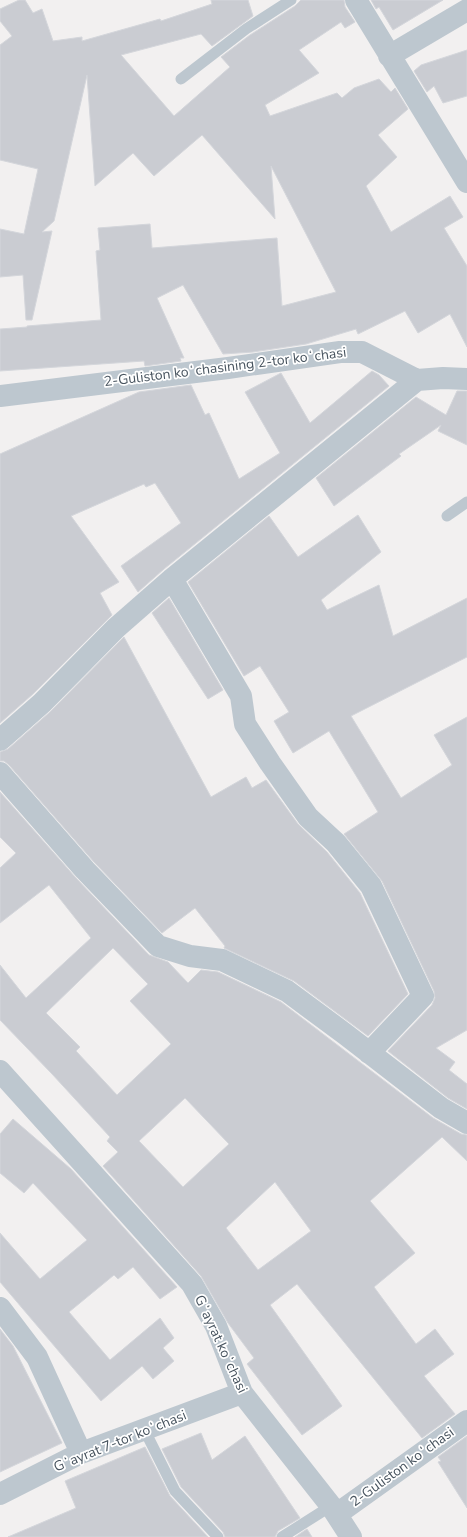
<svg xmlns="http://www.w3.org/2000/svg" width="467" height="1537" viewBox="0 0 467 1537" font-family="'Nunito Sans',sans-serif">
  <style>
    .building { fill: #caccd2; stroke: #d4d6db; fill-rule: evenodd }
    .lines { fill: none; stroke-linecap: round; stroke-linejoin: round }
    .service { stroke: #bdc7cf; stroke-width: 11 }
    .minor { stroke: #bdc7cf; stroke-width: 22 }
    .labels { text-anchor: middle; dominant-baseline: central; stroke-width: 3.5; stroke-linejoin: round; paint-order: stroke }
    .street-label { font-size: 14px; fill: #47535e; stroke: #fff }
  </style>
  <rect width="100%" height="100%" fill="#f2f0f0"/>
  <path class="building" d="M 19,0 L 25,0 L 33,13 L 42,9 L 53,41 L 82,37 L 82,41 L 160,19 L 161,21 L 212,4 L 211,0 L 248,0 L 253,16 L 212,46 L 201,34 L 121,55 L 174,116 L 230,67 L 221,57 L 250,35 L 295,6 L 301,0 L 344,0 L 345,7 L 355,22 L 345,28 L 341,22 L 299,50 L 319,73 L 265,105 L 270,116 L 337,93 L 342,98 L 354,88 L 379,79 L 391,92 L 395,88 L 408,109 L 378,135 L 397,157 L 366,186 L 391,232 L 450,196 L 463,217 L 444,228 L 467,266 L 467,347 L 450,314 L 418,333 L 405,311 L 358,334 L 356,329 L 306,344 L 253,352 L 223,354 L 183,285 L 157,298 L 184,358 L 180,358 L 181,361 L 145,366 L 144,361 L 0,371 L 0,329 L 27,327 L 27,326 L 101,320 L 96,251 L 100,250 L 98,228 L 150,224 L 152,248 L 277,238 L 282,306 L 336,292 L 271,166 L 275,219 L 202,135 L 154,176 L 133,153 L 95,186 L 87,75 L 54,221 L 42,232 L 52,231 L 32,320 L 26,320 L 23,275 L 0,277 L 0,229 L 24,234 L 38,169 L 0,160 L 0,45 L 12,36 L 0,21 L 0,9 Z
    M 371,0 L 443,0 L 393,30 L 379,7 L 376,9 Z
    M 467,50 L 467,96 L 443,103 L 434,86 L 427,92 L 414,71 L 421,65 Z
    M 372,371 L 379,375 L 389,386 L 164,569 L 138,592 L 121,566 L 181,523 L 155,483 L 146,487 L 144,484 L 71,516 L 119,582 L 100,593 L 112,615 L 33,694 L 0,723 L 0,454 L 139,392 L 191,385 L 205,415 L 209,413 L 239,479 L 280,453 L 245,392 L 281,373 L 310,423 Z
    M 457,391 L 467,391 L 467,445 L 438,431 L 441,425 L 399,454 L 401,456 L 334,506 L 316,478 L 416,397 L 446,415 Z
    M 358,515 L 381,552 L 321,600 L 327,610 L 379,585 L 393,636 L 467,598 L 467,657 L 351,716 L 401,798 L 452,765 L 434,735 L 467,717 L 467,1030 L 436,1048 L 455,1062 L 449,1070 L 467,1084 L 467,1109 L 448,1098 L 388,1051 L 432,1005 L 435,998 L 434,991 L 382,881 L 344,834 L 378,812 L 329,731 L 293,753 L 274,721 L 289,712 L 260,666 L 244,676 L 188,582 L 269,516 L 298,557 Z
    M 169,598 L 223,690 L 208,699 L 152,613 Z
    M 124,637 L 211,797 L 246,777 L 252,788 L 266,780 L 298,824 L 327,852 L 360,893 L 408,994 L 368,1036 L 294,981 L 224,948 L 225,946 L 195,908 L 162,933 L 94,862 L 9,765 L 4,761 L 0,761 L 0,752 L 8,749 L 50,712 Z
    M 0,792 L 76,878 L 149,955 L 168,962 L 188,983 L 201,970 L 218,972 L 281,1002 L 433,1118 L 461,1134 L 467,1135 L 467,1161 L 442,1137 L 370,1201 L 415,1253 L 374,1287 L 416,1344 L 435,1329 L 454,1354 L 424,1376 L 455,1414 L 422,1438 L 297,1284 L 270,1305 L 342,1406 L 302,1435 L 247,1364 L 254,1358 L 228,1323 L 201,1276 L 103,1166 L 118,1152 L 107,1141 L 110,1137 L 52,1074 L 0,1020 L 0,965 L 26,998 L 91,938 L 49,885 L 0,923 L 0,868 L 16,853 L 0,837 ZM 113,948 L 148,984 L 130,1001 L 171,1044 L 117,1095 L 76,1051 L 80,1047 L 46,1013 ZM 185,1098 L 229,1144 L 183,1187 L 139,1141 ZM 275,1182 L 311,1231 L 258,1270 L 226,1228 Z
    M 13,1119 L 71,1169 L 177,1287 L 160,1299 L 133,1267 L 118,1279 L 114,1275 L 69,1312 L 110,1360 L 160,1318 L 174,1338 L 163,1348 L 174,1361 L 153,1379 L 142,1366 L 101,1401 L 0,1282 L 0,1233 L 40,1279 L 87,1240 L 33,1183 L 24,1193 L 0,1173 L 0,1134 Z
    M 0,1329 L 13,1346 L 62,1443 L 0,1472 Z
    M 201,1433 L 212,1460 L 245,1436 L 300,1518 L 278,1531 L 275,1537 L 225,1537 L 223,1532 L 181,1487 L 162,1449 Z
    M 467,1436 L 467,1508 L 438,1462 L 441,1461 L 438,1457 Z
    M 145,1447 L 170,1496 L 208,1537 L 8,1537 L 76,1508 L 65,1481 Z
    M 307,1529 L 312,1537 L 295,1537 Z"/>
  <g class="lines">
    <path class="service" d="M 181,79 L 246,29 L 291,0
      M 447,516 L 467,502
      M 144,1429 L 175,1491 L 218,1537
      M 282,1537 L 331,1506"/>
    <path class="minor" d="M 356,0 L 467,182
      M 389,56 L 467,10
      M 417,380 L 443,378 L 467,379
      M 0,396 L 228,368 L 340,352 L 362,352 L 417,380
      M 172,579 L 241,696 L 245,724 L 270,763 L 308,817 L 336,843 L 371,886 L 423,996 L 369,1053
      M 0,740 L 42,703 L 116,628 L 172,579 L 417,380
      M 0,773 L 85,870 L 158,946 L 190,956 L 222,960 L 287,991 L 345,1034 L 441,1108 L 467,1123
      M 0,1071 L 192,1284 L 216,1326 L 242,1393 L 331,1506 L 351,1537
      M 0,1308 L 37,1357 L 81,1453
      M 0,1494 L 81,1453 L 242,1393
      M 337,1514 L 467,1421"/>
  </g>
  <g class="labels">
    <g class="street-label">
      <text transform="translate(225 367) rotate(-7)">2-Guliston koʻchasining 2-tor koʻchasi</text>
      <text transform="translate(221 1344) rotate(65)">Gʻayrat koʻchasi</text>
      <text transform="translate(120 1441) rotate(-22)">Gʻayrat 7-tor koʻchasi</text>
      <text transform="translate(402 1467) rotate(-36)">2-Guliston koʻchasi</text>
    </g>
  </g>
</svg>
